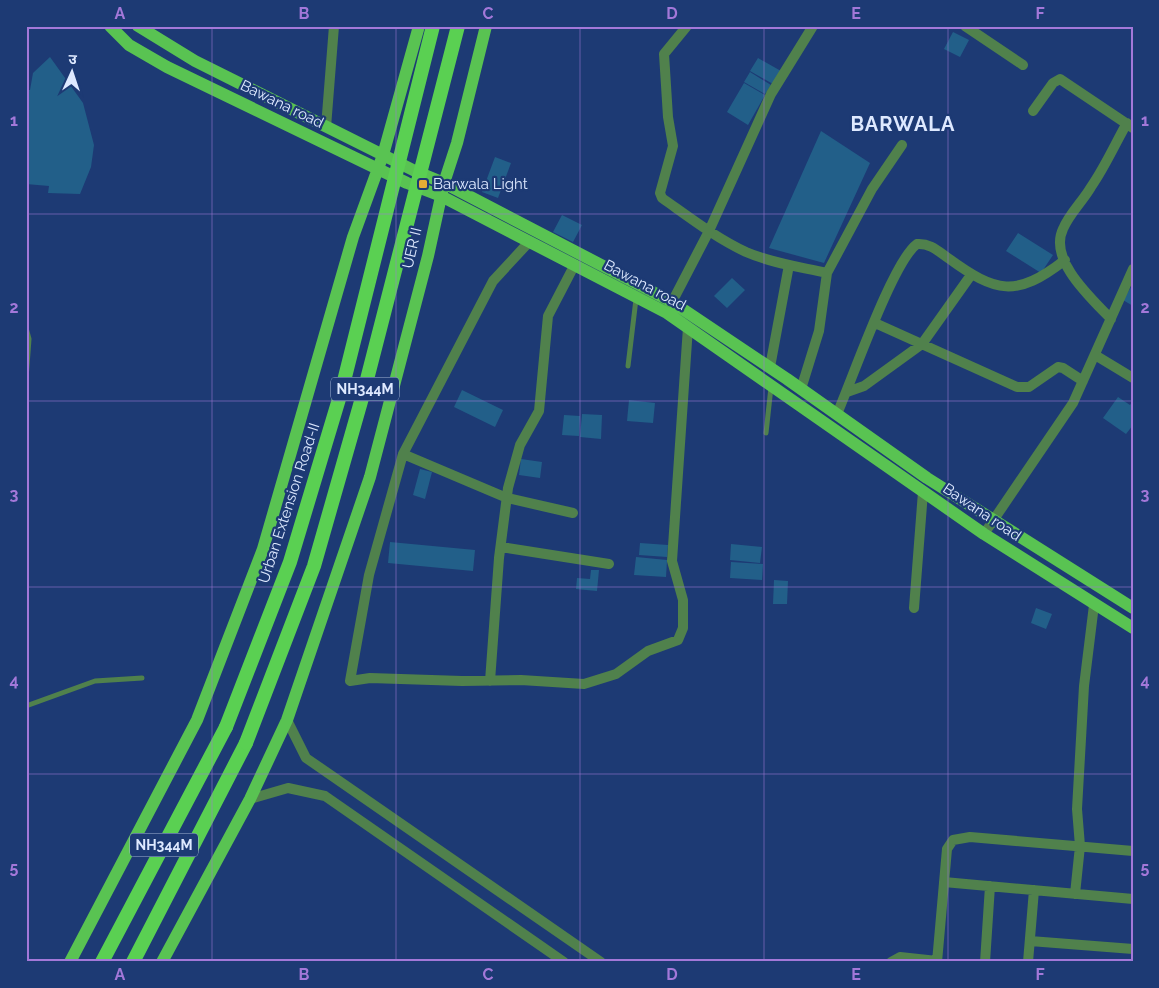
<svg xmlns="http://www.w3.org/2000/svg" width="1159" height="988" viewBox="0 0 1159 988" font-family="Raleway,'Noto Sans Devanagari',sans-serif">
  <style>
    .building { fill: #225f89 }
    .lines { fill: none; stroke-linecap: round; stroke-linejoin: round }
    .service { stroke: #50814c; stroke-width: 5 }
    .minor { stroke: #50814c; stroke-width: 10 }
    .primary { stroke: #59c352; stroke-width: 12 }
    .trunk { stroke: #5ad052; stroke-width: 14 }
    .trunk-bridge { stroke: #5ad052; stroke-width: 14 }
    .grid { fill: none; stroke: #a378d9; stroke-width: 1; stroke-opacity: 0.55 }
    .poi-dot { fill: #e4ad35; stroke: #1d3a74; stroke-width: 2 }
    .labels { text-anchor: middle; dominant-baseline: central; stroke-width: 4.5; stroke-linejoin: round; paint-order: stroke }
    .shield { fill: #1d3a74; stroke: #a4b4d5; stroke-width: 1 }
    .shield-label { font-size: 14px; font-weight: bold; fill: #dee9ff }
    .street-label { font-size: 15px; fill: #dee9ff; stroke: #1d3a74 }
    .poi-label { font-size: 15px; fill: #dee9ff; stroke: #1d3a74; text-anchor: start }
    .district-label { font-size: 20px; font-weight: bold; letter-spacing: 1px; fill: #dee9ff; stroke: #1d3a74 }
    .neatline { fill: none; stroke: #a378d9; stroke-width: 2 }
    .grid-label { font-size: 16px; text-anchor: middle; font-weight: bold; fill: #a378d9 }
  </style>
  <rect width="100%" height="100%" fill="#1d3a74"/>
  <path class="building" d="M 953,32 L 969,40 L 960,57 L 944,49 Z
    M 50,57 L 83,103 L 94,145 L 91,167 L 80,194 L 48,193 L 49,186 L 26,184 L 26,90 L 30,90 L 33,73 Z
    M 758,58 L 781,71 L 773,84 L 750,71 Z
    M 750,72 L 771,85 L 765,94 L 744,82 Z
    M 744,83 L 765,95 L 748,125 L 727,112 Z
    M 821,131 L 870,163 L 824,263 L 769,248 Z
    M 495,157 L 511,163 L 498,198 L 482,192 Z
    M 562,215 L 582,225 L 573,242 L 553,232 Z
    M 1018,233 L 1053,255 L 1041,273 L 1006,251 Z
    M 732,278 L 745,290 L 727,308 L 714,296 Z
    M 1133,284 L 1133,306 L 1123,300 Z
    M 462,390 L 503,410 L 495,427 L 454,407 Z
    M 1118,397 L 1130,405 L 1133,401 L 1133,425 L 1126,434 L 1103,418 Z
    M 629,400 L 655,403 L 653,423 L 627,421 Z
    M 582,414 L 602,415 L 601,439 L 580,437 Z
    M 564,415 L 580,416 L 579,436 L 562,435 Z
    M 521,459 L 542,462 L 540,478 L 519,475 Z
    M 420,469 L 432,472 L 425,499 L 413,495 Z
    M 390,542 L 475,550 L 473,571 L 388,563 Z
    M 640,543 L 668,545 L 667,557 L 639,555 Z
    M 731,544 L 762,547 L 760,563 L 730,560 Z
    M 636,557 L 667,560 L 666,577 L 634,575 Z
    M 731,562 L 763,564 L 762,580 L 730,578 Z
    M 591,570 L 599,570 L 597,591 L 576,589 L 577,578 L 590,579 Z
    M 774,580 L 788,581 L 787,604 L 773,604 Z
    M 1036,608 L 1052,614 L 1046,629 L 1031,623 Z"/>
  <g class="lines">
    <path class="service" d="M 26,328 L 29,339 L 26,379
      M 628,366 L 636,299
      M 766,433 L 771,387
      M 26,706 L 95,681 L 142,678"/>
    <path class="minor" d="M 687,26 L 664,54 L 668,117 L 673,146 L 660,193 L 662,198 C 689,217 716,238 746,252 C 771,263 801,267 827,273
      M 965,26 L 1023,65
      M 1033,111 L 1053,83 L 1060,79 L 1133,128
      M 326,127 L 334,26
      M 529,242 L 493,281 L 403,454 L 369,575 L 350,681 L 370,678 L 462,681 L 521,680 L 584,684 L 616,674 L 648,651 L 678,640 L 683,628 L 683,600 L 672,561 L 688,327
      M 669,308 L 709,231 L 771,94 L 813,26
      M 1111,319 C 1092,299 1048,260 1063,229 C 1069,214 1083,201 1091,187 C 1105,167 1115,144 1127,123
      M 875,323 L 1017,387 L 1029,387 L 1058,367 L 1063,368 L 1083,381
      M 1095,355 L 1133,378
      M 770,367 L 789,265
      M 801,389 L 819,331 L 827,273 L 872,189 L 902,145
      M 847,392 L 864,386 L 922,344 L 971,275
      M 837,414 C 852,380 893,261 917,244 C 930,243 938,251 948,258 C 996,293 1016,298 1065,260
      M 403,454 L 507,498 L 573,513
      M 984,534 L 1073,403 L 1133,269
      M 501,547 L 609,564
      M 914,608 L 923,492
      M 490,681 L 499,558 L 508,488 L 520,445 L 539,411 L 548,316 L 574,266
      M 287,720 L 306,758 L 601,962
      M 250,799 L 288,788 L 325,796 L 564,962
      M 944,882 L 1133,899
      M 1075,894 L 1080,846 L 1077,809 L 1084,686 L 1094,605
      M 1030,941 L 1133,949
      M 891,962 L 900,957 L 937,961
      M 937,962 L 947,849 L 953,840 L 970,837 L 1133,851
      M 985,962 L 990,886
      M 1028,962 L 1034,890"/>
    <path class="primary" d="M 110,26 L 129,45 L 167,67 L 407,183 L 441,196 L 667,313 L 984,534 L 1133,628
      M 138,26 L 195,61 L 415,171 L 444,183 L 672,302 L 787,379 L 927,478 L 1133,608
      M 70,962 L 197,720 L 263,549 L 353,237 L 383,155 L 419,26
      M 162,962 L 250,799 L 287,720 L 370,477 L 428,256 L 444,183 L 457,143 L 486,26"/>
    <path class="trunk" d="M 102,962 L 226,727
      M 133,962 L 246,743"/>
    <path class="trunk-bridge" d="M 226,727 L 290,562 L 342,389 L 433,26
      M 246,743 L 314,566 L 364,391 L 458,26"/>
  </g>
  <path class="grid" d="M 212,26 L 212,962M 396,26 L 396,962M 580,26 L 580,962M 764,26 L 764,962M 948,26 L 948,962M 26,214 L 1133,214M 26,401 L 1133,401M 26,587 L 1133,587M 26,774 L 1133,774"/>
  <rect class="poi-dot" x="418" y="179" width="10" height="10" rx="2.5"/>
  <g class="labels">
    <g class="shield">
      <rect x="331" y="377.5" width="68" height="23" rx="4"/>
      <rect x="130" y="833.5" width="68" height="23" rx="4"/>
    </g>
    <g class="shield-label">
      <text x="365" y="389">NH344M</text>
      <text x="164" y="845">NH344M</text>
    </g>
    <g class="street-label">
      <text transform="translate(282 104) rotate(26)">Bawana road</text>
      <text transform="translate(412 248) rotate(-77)">UER II</text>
      <text transform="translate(645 285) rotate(28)">Bawana road</text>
      <text transform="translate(289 503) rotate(-72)">Urban Extension Road-II</text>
      <text transform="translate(982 512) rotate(34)">Bawana road</text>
    </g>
    <g class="poi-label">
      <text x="433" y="184">Barwala Light</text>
    </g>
    <g class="district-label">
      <text x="903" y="124">BARWALA</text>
    </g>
  </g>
  <rect width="1159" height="988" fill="none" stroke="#1d3a74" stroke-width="55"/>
  <g transform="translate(72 72) rotate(3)" stroke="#1d3a74" stroke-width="4" paint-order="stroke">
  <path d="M0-4L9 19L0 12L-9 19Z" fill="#dee9ff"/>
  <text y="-8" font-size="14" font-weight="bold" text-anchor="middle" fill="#dee9ff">उ</text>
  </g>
  <rect x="28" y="28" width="1104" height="932" class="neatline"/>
  <g class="grid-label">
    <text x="120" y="19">A</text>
    <text x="304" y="19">B</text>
    <text x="488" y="19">C</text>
    <text x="672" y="19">D</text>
    <text x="856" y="19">E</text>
    <text x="1040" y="19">F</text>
    <text x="14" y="126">1</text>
    <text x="1145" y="126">1</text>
    <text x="14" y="313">2</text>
    <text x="1145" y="313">2</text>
    <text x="14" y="500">3</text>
    <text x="1145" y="500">3</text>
    <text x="14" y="686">4</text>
    <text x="1145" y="686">4</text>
    <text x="14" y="873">5</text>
    <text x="1145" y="873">5</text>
    <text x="120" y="980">A</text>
    <text x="304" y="980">B</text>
    <text x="488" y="980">C</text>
    <text x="672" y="980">D</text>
    <text x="856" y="980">E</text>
    <text x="1040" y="980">F</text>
  </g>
</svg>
